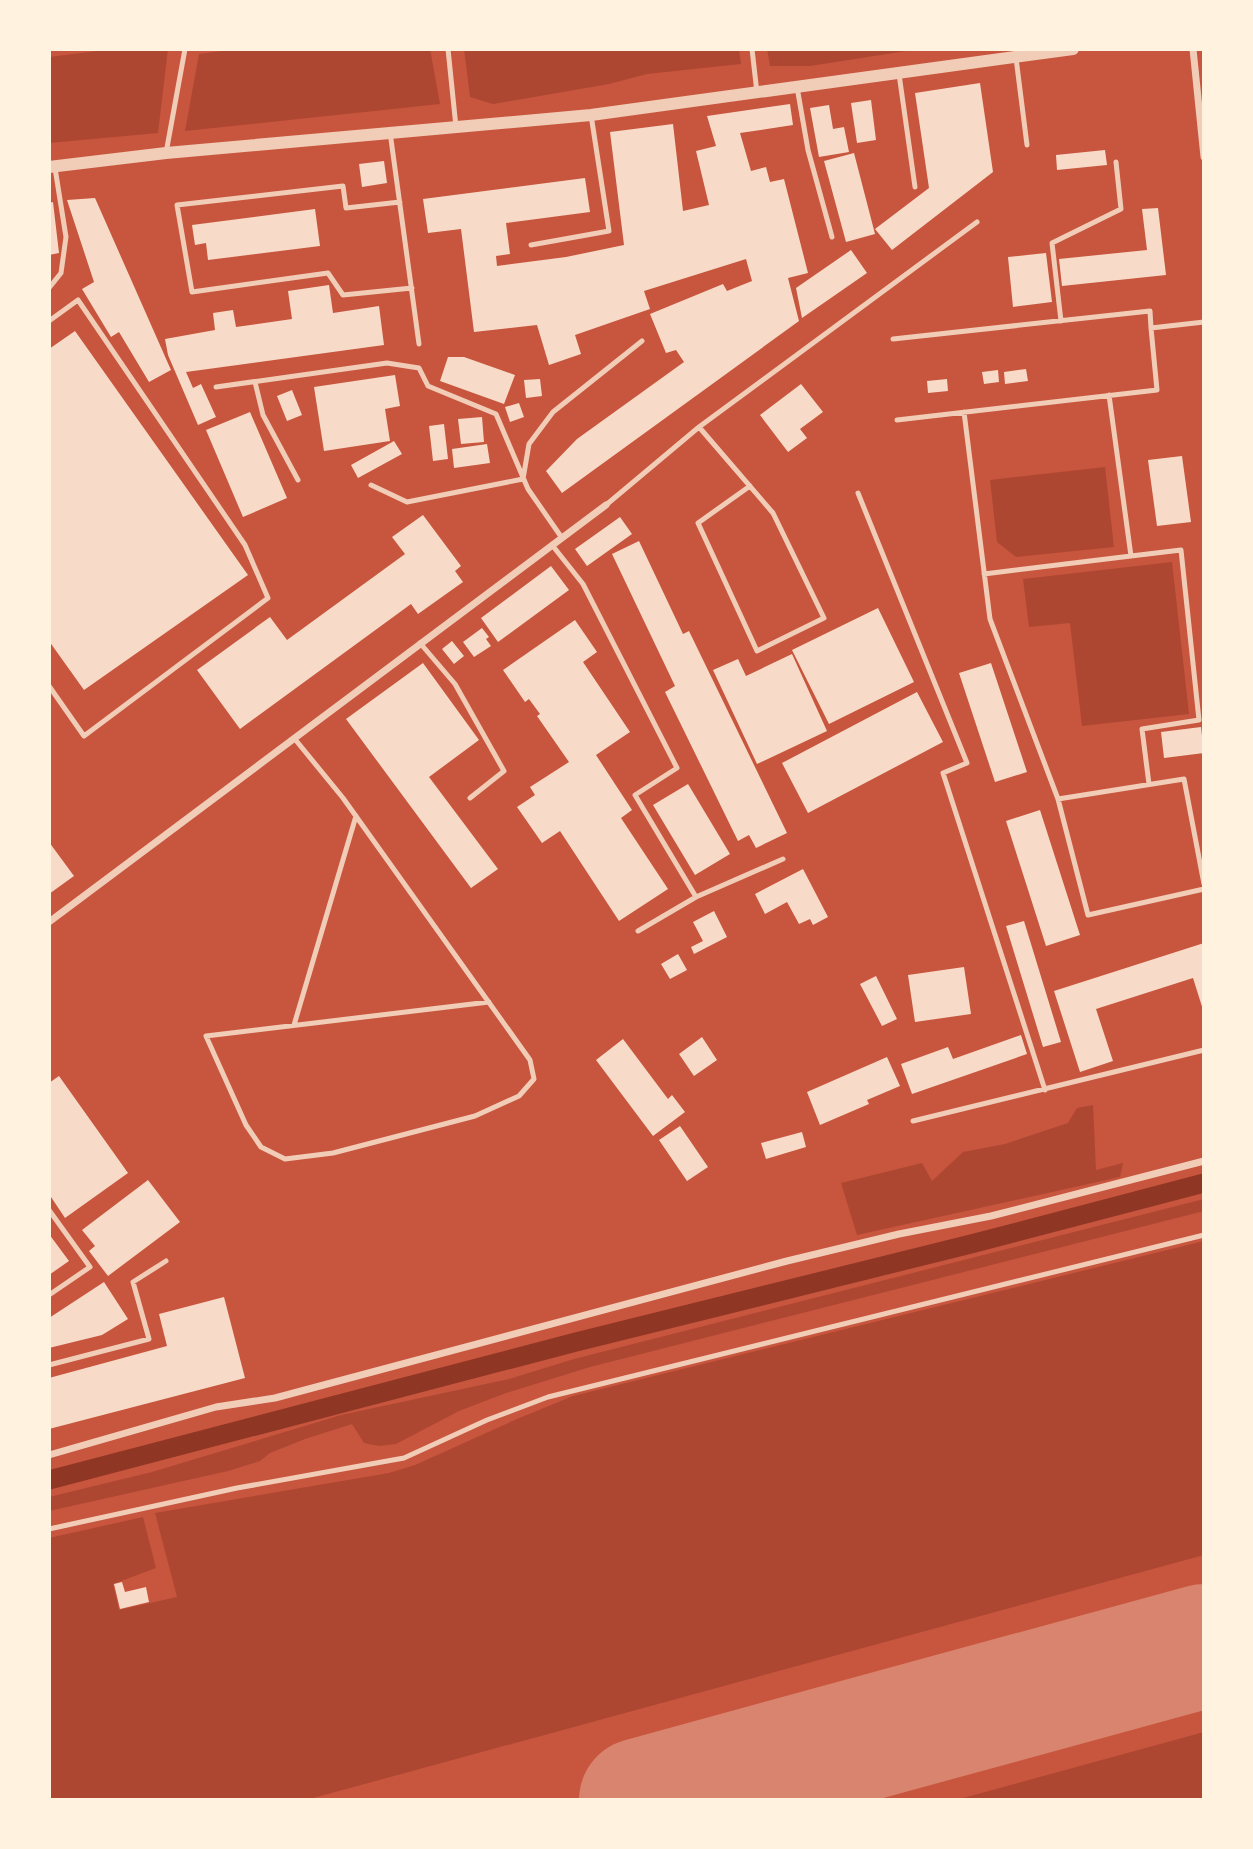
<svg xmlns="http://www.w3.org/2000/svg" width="1253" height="1849" viewBox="0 0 1253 1849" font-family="'Exo 2',sans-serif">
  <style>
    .green { fill: #ae4732 }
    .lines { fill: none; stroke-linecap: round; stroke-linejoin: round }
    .canal { stroke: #8f3625; stroke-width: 19 }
    .runway { stroke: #d8846e; stroke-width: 124 }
    .building { fill: #f7dbc8 }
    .service { stroke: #f1ccb7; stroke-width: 5 }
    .minor { stroke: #f1ccb7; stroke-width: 7 }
    .tertiary { stroke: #f1ccb7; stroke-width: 12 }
  </style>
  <rect width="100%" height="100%" fill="#c8553d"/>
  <path class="green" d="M 114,49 L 168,49 L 158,133 L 49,143 L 49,57 Z
    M 237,49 L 430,49 L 440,104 L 185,131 L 199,54 Z
    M 464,49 L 739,49 L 741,64 L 647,74 L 609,84 L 493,104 L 470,97 Z
    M 767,49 L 919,49 L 810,66 L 770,66 Z
    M 1105,467 L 1114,547 L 1016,557 L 997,542 L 990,480 Z
    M 1172,562 L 1189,714 L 1082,726 L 1070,623 L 1029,627 L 1023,579 Z
    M 1093,1105 L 1096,1170 L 1123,1163 L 1120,1177 L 857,1235 L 841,1183 L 922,1163 L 932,1181 L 963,1152 L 1005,1144 L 1068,1123 L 1077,1108 Z
    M 1204,1199 L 1204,1211 L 590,1367 L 506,1393 L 459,1411 L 396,1444 L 379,1446 L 364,1443 L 352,1424 L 305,1439 L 270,1453 L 260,1461 L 228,1471 L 49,1511 L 49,1497 L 152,1472 L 341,1415 L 509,1379 L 574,1359 Z
    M 1204,1241 L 1204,1555 L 306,1800 L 49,1800 L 49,1538 L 143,1517 L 156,1568 L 113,1584 L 119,1610 L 177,1597 L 155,1513 L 389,1473 L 415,1465 L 517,1419 L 573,1396 Z
    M 1204,1732 L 1204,1800 L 956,1800 Z"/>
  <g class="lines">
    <path class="canal" d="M 49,1480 L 576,1342 L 971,1244 L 1204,1183"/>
    <path class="runway" d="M 641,1800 L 1204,1646"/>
  </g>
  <path class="building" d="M 980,83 L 993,172 L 892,250 L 875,229 L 929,188 L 915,93 Z
    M 871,100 L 876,140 L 857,143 L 851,103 Z
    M 790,104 L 793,125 L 740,133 L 751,171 L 766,167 L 770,182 L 784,179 L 808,273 L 788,278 L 799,321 L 562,493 L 546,471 L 577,439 L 684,362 L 676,350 L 666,353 L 650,314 L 723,284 L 727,291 L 752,281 L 746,259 L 644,291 L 650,309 L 575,335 L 581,354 L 549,365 L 537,325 L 474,332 L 461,229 L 428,233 L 423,199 L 585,178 L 590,212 L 506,223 L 510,254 L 496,256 L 497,266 L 566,257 L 624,245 L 610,132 L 673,124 L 683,211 L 709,205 L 696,151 L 716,146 L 707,116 Z
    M 829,105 L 833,129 L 844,127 L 849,152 L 819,157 L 810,108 Z
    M 1105,150 L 1107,165 L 1057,170 L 1056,155 Z
    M 854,153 L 875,234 L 846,242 L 824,161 Z
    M 384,161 L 387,183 L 362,187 L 359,164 Z
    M 95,198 L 171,370 L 149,382 L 119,332 L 111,337 L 82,289 L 94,282 L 67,200 Z
    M 53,202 L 59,253 L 49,255 L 49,203 Z
    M 1158,208 L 1166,275 L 1062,286 L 1059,259 L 1147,250 L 1142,209 Z
    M 315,209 L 320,246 L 208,260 L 206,243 L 195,245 L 192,225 Z
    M 851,250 L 867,273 L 802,318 L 796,288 Z
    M 1046,253 L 1052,302 L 1013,307 L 1008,257 Z
    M 329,285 L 333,313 L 379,306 L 384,345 L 186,372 L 193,388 L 201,384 L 216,417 L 198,425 L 168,355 L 165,339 L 215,330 L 213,313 L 233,310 L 236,327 L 292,319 L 288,291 Z
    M 75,331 L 248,575 L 84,690 L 49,641 L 49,349 Z
    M 448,357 L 464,357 L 515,375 L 504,404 L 440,381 Z
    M 1026,369 L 1028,381 L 1005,384 L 1004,372 Z
    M 998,370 L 999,382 L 984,384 L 982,372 Z
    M 395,375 L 400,406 L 385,409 L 390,441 L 324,451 L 314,387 Z
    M 540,379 L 542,396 L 526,398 L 524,380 Z
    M 947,379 L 948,391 L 928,393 L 927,381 Z
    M 801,384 L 823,412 L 800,429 L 807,438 L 788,452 L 760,415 Z
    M 292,390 L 302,415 L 287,421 L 277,396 Z
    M 519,403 L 524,417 L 510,422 L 505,407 Z
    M 250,412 L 287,498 L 243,517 L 206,430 Z
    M 482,417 L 484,442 L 461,444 L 458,419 Z
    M 444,424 L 448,459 L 433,461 L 429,426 Z
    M 394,441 L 402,454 L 358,478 L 351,465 Z
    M 487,444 L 490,463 L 454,468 L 452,449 Z
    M 1182,456 L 1191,522 L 1157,526 L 1148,460 Z
    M 423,515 L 461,566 L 455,571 L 463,582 L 418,614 L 411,604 L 240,729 L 197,670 L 270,617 L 287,640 L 405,554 L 392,537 Z
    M 620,517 L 632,534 L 587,566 L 575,549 Z
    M 639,541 L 683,634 L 689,631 L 787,833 L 756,848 L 749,835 L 738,841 L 665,692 L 675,686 L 612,554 Z
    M 551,566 L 569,590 L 498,642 L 481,618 Z
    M 878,608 L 914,682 L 829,724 L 792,650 Z
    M 575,620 L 597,652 L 583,662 L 630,732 L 596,755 L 632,810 L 621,818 L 668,889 L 619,921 L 560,831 L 542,843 L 517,807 L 535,795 L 530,787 L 569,762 L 537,716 L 540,714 L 529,699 L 525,702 L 503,670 Z
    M 482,628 L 489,637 L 486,639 L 491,646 L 474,657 L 463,642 Z
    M 452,641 L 464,656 L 454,664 L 442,649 Z
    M 792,654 L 827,731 L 757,764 L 713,670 L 738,659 L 746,676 Z
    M 423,663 L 479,740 L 429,777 L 498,869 L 471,888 L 346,719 Z
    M 991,663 L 1027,772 L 995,782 L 959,673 Z
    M 917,692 L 943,742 L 808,813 L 782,763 Z
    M 1201,727 L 1204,753 L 1164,758 L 1161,732 Z
    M 688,784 L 730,854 L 695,875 L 653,805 Z
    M 1040,810 L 1080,935 L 1046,946 L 1006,821 Z
    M 49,842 L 74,876 L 49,894 Z
    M 803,869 L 828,917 L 813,925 L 810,919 L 799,924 L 787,902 L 765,914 L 755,894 Z
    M 714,911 L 727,937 L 694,954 L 691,947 L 703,941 L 693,922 Z
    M 1024,921 L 1061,1042 L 1043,1047 L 1006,926 Z
    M 1204,943 L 1204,1013 L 1193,978 L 1096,1009 L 1113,1061 L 1080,1072 L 1054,991 Z
    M 678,954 L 687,970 L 670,979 L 661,964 Z
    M 964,967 L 971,1014 L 915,1022 L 908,975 Z
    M 876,976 L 897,1019 L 882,1026 L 860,984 Z
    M 1021,1035 L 1027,1054 L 912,1094 L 901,1064 L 948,1047 L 953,1059 Z
    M 702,1037 L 717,1060 L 694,1076 L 679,1054 Z
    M 623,1039 L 668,1099 L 672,1095 L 685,1112 L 653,1136 L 596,1060 Z
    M 887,1057 L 900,1086 L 867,1100 L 869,1104 L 820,1125 L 807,1092 Z
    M 59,1076 L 128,1173 L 65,1218 L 49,1194 L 49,1083 Z
    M 680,1126 L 708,1167 L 687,1181 L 659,1140 Z
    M 802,1132 L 806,1147 L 766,1159 L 761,1143 Z
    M 148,1180 L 180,1222 L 108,1276 L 89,1251 L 95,1246 L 82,1230 Z
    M 49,1234 L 69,1261 L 49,1275 Z
    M 104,1282 L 128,1319 L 102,1335 L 49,1348 L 49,1318 Z
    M 224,1297 L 245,1378 L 49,1429 L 49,1378 L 167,1346 L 159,1314 Z
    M 122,1582 L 125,1592 L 146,1587 L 149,1602 L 120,1609 L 114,1584 Z"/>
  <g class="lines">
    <path class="service" d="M 448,49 L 456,127
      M 752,49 L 757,93
      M 1016,58 L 1027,145
      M 899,74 L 915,187
      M 797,87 L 808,150 L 832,237
      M 390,132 L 419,344
      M 166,153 L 185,49
      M 400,202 L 346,208 L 343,186 L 177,205 L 192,292 L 328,273 L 343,295 L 412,288
      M 531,245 L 609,231 L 591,115
      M 49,288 L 61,273 L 66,237 L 55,168
      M 49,321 L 78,300 L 245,545 L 268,598 L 84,736 L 49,686
      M 1061,321 L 1052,243 L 1121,209 L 1116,162
      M 893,339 L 1150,311 L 1151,328
      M 255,382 L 263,415 L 298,480
      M 216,387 L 387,363 L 419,368 L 428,386 L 496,414 L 528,489 L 562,538
      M 964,412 L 990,619 L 1058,799 L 1088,915 L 1204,889
      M 897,420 L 1157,390 L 1151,328 L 1204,322
      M 699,427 L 773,513 L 824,618 L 757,651 L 698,523 L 750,486
      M 371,485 L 407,502 L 523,479 L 529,444 L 553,412 L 642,341
      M 858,493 L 967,763 L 943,773 L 1045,1090
      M 606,505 L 699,427 L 977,222
      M 552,545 L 583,584 L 677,768 L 635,795 L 696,897
      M 1131,556 L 1181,550 L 1199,720 L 1142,729 L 1149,784
      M 984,574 L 1131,556 L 1109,395
      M 420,643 L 455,684 L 504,771 L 470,798
      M 294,738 L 343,798 L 530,1060 L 534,1079 L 519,1096 L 475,1116 L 333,1153 L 285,1159 L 261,1147 L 246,1125 L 206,1036 L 489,1002
      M 1058,799 L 1184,779 L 1204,884
      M 638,931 L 696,897 L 783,859
      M 294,1025 L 356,816
      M 913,1121 L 1204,1050
      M 49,1210 L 90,1267 L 49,1295
      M 49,1365 L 149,1339 L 133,1282 L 166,1261
      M 49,1529 L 237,1488 L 404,1458 L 487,1420 L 548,1397 L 1204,1235"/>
    <path class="minor" d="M 1193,49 L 1204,157
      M 49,922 L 606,505
      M 49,1455 L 216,1407 L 275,1398 L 787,1261 L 899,1234 L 991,1216 L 1204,1161"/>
    <path class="tertiary" d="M 49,167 L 166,153 L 591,115 L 1073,49"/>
  </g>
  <rect width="1253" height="1849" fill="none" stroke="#fff3e0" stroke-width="102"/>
</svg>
